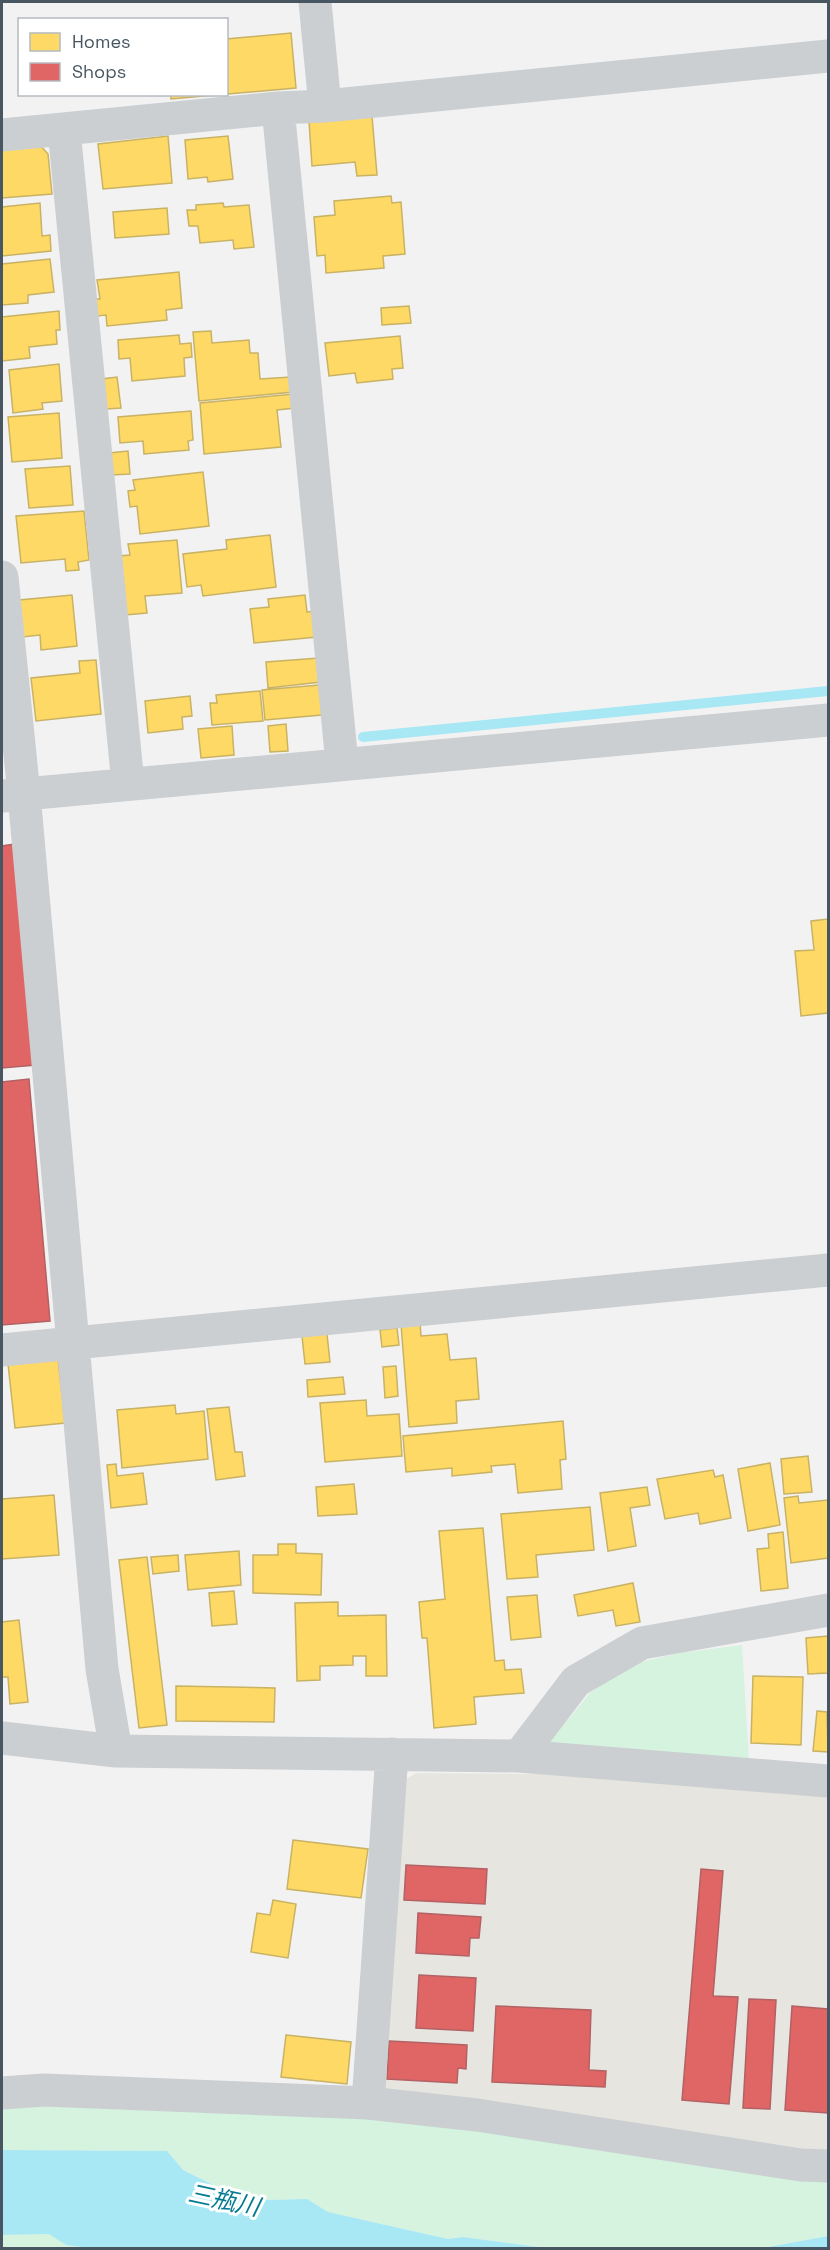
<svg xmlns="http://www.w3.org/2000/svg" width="830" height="2250" viewBox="0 0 830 2250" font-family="'Space Grotesk','Noto Sans JP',sans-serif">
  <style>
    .commercial { fill: #e7e5e0 }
    .green { fill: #d5f3df }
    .water { fill: #a7e8f4 }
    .homes { fill: #ffd966; stroke: #c8b264; stroke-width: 1.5 }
    .shops { fill: #e06666; stroke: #b26164; stroke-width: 1.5 }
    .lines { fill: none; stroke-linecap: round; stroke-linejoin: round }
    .stream { stroke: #a7e8f4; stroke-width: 10 }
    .minor { stroke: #cbcfd2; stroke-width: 33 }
    .labels { text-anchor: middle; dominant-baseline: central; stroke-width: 6; stroke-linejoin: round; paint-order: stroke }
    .water-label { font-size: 24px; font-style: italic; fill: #047c90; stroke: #fff }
  </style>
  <rect width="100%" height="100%" fill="#f3f2f2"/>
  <path class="commercial" d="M 416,1773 L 703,1775 L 828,1791 L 828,2160 L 392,2098 L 379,2079 L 403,1781 Z"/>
  <path class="green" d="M 742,1645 L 749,1761 L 547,1745 L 590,1693 L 619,1667 L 680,1653 Z
    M 2,2105 L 304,2106 L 828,2176 L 828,2236 L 763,2248 L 546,2248 L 463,2237 L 448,2239 L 328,2212 L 307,2199 L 269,2200 L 223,2190 L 183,2170 L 166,2151 L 2,2150 Z
    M 49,2234 L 66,2245 L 90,2248 L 2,2248 L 2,2235 Z"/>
  <path class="water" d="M 2,2150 L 167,2151 L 183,2170 L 223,2190 L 269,2200 L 307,2199 L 328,2212 L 448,2239 L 463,2237 L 546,2248 L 90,2248 L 66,2245 L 49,2234 L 2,2235 Z
    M 828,2236 L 828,2248 L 763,2248 Z"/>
  <path class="homes" d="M 291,33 L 296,88 L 171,99 L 171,94 L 226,94 L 226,39 Z
    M 372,116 L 377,175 L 357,176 L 355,162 L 312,166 L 309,121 Z
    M 168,136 L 172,183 L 103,189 L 98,144 Z
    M 228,136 L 233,179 L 208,182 L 207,177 L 188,179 L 185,140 Z
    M 39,144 L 48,154 L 52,194 L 2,198 L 2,147 Z
    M 391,196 L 392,203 L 401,202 L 405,254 L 383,256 L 384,268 L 326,273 L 325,255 L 317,256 L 314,217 L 335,215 L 334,201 Z
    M 40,203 L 42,236 L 50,235 L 51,251 L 2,256 L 2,207 Z
    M 223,203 L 224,207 L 249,205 L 254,247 L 234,249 L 233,240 L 200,243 L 198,226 L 189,226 L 187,210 L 196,210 L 196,205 Z
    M 167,208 L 169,234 L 115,238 L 113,212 Z
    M 50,259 L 54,292 L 28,295 L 28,303 L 2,305 L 2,264 Z
    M 179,272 L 182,308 L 166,310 L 167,320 L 107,326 L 106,315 L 97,316 L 95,299 L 100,299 L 97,280 Z
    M 409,306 L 411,323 L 382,325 L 381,308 Z
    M 59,311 L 60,330 L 56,330 L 57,344 L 29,347 L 30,358 L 2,361 L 2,317 Z
    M 211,331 L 212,343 L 249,340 L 250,353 L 258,353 L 260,379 L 291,377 L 293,392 L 199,401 L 193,332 Z
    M 179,335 L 180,344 L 191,343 L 192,357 L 184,358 L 185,376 L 132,381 L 130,358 L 119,359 L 118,340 Z
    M 400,336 L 403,368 L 392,369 L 393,379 L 357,383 L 355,373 L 329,376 L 325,343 Z
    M 59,364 L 62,401 L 42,403 L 43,409 L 13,413 L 9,370 Z
    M 117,377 L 121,408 L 106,409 L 102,379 Z
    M 294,394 L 295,408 L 277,410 L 281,447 L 204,454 L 200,403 Z
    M 191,411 L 193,440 L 188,441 L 189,450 L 144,454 L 143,441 L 120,443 L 118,417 Z
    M 59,413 L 62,458 L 12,462 L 8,417 Z
    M 128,451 L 130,474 L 111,475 L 109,453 Z
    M 70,466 L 73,505 L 29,508 L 25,469 Z
    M 203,472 L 209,526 L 140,534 L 137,506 L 130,507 L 128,491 L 135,490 L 133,480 Z
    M 84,511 L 89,560 L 78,562 L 79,570 L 66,571 L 65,559 L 21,563 L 16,516 Z
    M 270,535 L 276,587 L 203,596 L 201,585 L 187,587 L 183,554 L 227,549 L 226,540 Z
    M 177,540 L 182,593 L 145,596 L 147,613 L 125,615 L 119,556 L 130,555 L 128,544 Z
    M 72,595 L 77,646 L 41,650 L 40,635 L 22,637 L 19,600 Z
    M 305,595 L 307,612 L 315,611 L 317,637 L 254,643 L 250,609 L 269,607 L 268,599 Z
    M 319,658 L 321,682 L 268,688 L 266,662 Z
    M 96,660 L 101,714 L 36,721 L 31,678 L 80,673 L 79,661 Z
    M 319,685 L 322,715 L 265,720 L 262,690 Z
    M 260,691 L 263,721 L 212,725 L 210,703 L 217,703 L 216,695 Z
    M 190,696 L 192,716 L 182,717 L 183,729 L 148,733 L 145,701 Z
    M 286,724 L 288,751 L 270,752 L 268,726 Z
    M 232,726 L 234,755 L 201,758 L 198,729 Z
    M 828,919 L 828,1013 L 801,1016 L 795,951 L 814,950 L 811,921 Z
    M 420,1322 L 421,1336 L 447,1334 L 450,1360 L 476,1358 L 479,1399 L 456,1401 L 457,1423 L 409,1427 L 401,1324 Z
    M 397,1328 L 399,1345 L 382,1347 L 380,1330 Z
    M 327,1334 L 330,1362 L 305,1364 L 302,1336 Z
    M 58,1359 L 65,1423 L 15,1428 L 8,1364 Z
    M 396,1366 L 398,1396 L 385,1398 L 383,1367 Z
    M 343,1377 L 345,1394 L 308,1397 L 307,1380 Z
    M 366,1400 L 367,1416 L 399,1414 L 402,1456 L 325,1462 L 320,1403 Z
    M 175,1405 L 176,1414 L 204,1411 L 208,1459 L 122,1468 L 117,1410 Z
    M 229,1407 L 235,1452 L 242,1452 L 245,1476 L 216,1480 L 207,1409 Z
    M 563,1421 L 566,1459 L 560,1460 L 562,1489 L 518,1493 L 515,1464 L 491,1466 L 492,1472 L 452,1476 L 452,1468 L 406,1472 L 403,1436 Z
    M 808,1456 L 812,1492 L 784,1494 L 781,1459 Z
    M 770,1463 L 780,1525 L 748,1531 L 738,1469 Z
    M 116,1464 L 117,1476 L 143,1473 L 147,1504 L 111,1508 L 107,1465 Z
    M 713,1470 L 715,1477 L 723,1475 L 731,1518 L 700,1524 L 698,1513 L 665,1519 L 657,1479 Z
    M 354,1484 L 357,1514 L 318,1516 L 316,1487 Z
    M 647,1487 L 650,1505 L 630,1508 L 636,1546 L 608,1551 L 600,1493 Z
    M 54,1495 L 59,1555 L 2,1559 L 2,1499 Z
    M 798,1496 L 799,1503 L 828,1500 L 828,1558 L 791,1563 L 784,1498 Z
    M 590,1507 L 594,1550 L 536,1555 L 538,1577 L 507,1579 L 501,1514 Z
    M 483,1528 L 495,1661 L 504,1660 L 505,1670 L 521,1669 L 524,1693 L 474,1697 L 476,1724 L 434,1728 L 427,1638 L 422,1638 L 419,1602 L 445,1599 L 439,1531 Z
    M 783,1532 L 788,1588 L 761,1591 L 757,1549 L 769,1548 L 768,1534 Z
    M 278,1544 L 296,1544 L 296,1553 L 322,1554 L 321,1595 L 253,1593 L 253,1555 L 278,1555 Z
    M 239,1551 L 241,1585 L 188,1590 L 185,1555 Z
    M 178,1555 L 179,1571 L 153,1574 L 151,1557 Z
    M 147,1557 L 167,1725 L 139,1728 L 119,1560 Z
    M 633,1583 L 640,1622 L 616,1626 L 613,1610 L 578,1616 L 574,1595 Z
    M 234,1591 L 237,1624 L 212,1626 L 209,1593 Z
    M 537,1595 L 541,1637 L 511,1640 L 507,1597 Z
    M 338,1602 L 338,1616 L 386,1615 L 387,1676 L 366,1676 L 366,1656 L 353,1656 L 353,1665 L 320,1666 L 320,1680 L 297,1681 L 295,1603 Z
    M 19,1620 L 28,1702 L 10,1704 L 8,1677 L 2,1677 L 2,1622 Z
    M 828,1636 L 828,1673 L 808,1674 L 806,1638 Z
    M 753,1676 L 803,1677 L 801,1745 L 751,1743 Z
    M 176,1686 L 275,1688 L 274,1722 L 176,1721 Z
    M 817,1711 L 827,1712 L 828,1752 L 813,1751 Z
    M 293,1840 L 368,1849 L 361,1898 L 287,1889 Z
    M 273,1900 L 296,1904 L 288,1958 L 251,1952 L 257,1913 L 270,1915 Z
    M 286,2035 L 351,2042 L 347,2084 L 281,2077 Z"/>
  <path class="shops" d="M 14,844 L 36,1065 L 2,1068 L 2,846 Z
    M 29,1079 L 50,1321 L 2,1325 L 2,1082 Z
    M 406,1865 L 487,1869 L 485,1904 L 404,1900 Z
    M 701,1869 L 723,1871 L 713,1996 L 738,1997 L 729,2104 L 682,2100 Z
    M 418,1913 L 481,1917 L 479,1938 L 470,1938 L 469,1956 L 416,1953 Z
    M 419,1975 L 476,1978 L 473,2031 L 416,2028 Z
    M 749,1999 L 776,2000 L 770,2109 L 743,2108 Z
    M 496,2006 L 591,2010 L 589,2070 L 606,2071 L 605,2087 L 492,2082 Z
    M 792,2006 L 828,2009 L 828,2113 L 785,2110 Z
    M 389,2041 L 467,2045 L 466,2069 L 458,2068 L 457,2083 L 387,2079 Z"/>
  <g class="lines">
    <path class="stream" d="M 363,737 L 828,691"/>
    <path class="minor" d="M 315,2 L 325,106
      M 278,108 L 342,763
      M 64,130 L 128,784
      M 2,135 L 278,108 L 325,106 L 828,56
      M 2,577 L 24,794 L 102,1669 L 116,1751
      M 3,796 L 828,720
      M 2,1350 L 828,1270
      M 2,1738 L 116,1751 L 519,1756 L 828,1781
      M 519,1756 L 576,1681 L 642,1643 L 828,1610
      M 2,2093 L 44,2090 L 368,2103 L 477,2115 L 801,2165 L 828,2166
      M 368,2103 L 392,1754"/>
  </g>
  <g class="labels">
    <g class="water-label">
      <text transform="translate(224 2200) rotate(12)">三瓶川</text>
    </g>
  </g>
  <rect width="830" height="2250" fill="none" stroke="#475661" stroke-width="6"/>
  <rect x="18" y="18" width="210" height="78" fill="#ffffff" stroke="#b5bbc0" stroke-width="1.5"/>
  <rect x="30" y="33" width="30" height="18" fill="#ffd966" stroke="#b5bbc0" stroke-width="1.5"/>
  <text x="72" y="48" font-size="18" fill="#475661">Homes</text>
  <rect x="30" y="63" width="30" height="18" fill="#e06666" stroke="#b5bbc0" stroke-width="1.5"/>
  <text x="72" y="78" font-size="18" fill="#475661">Shops</text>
</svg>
